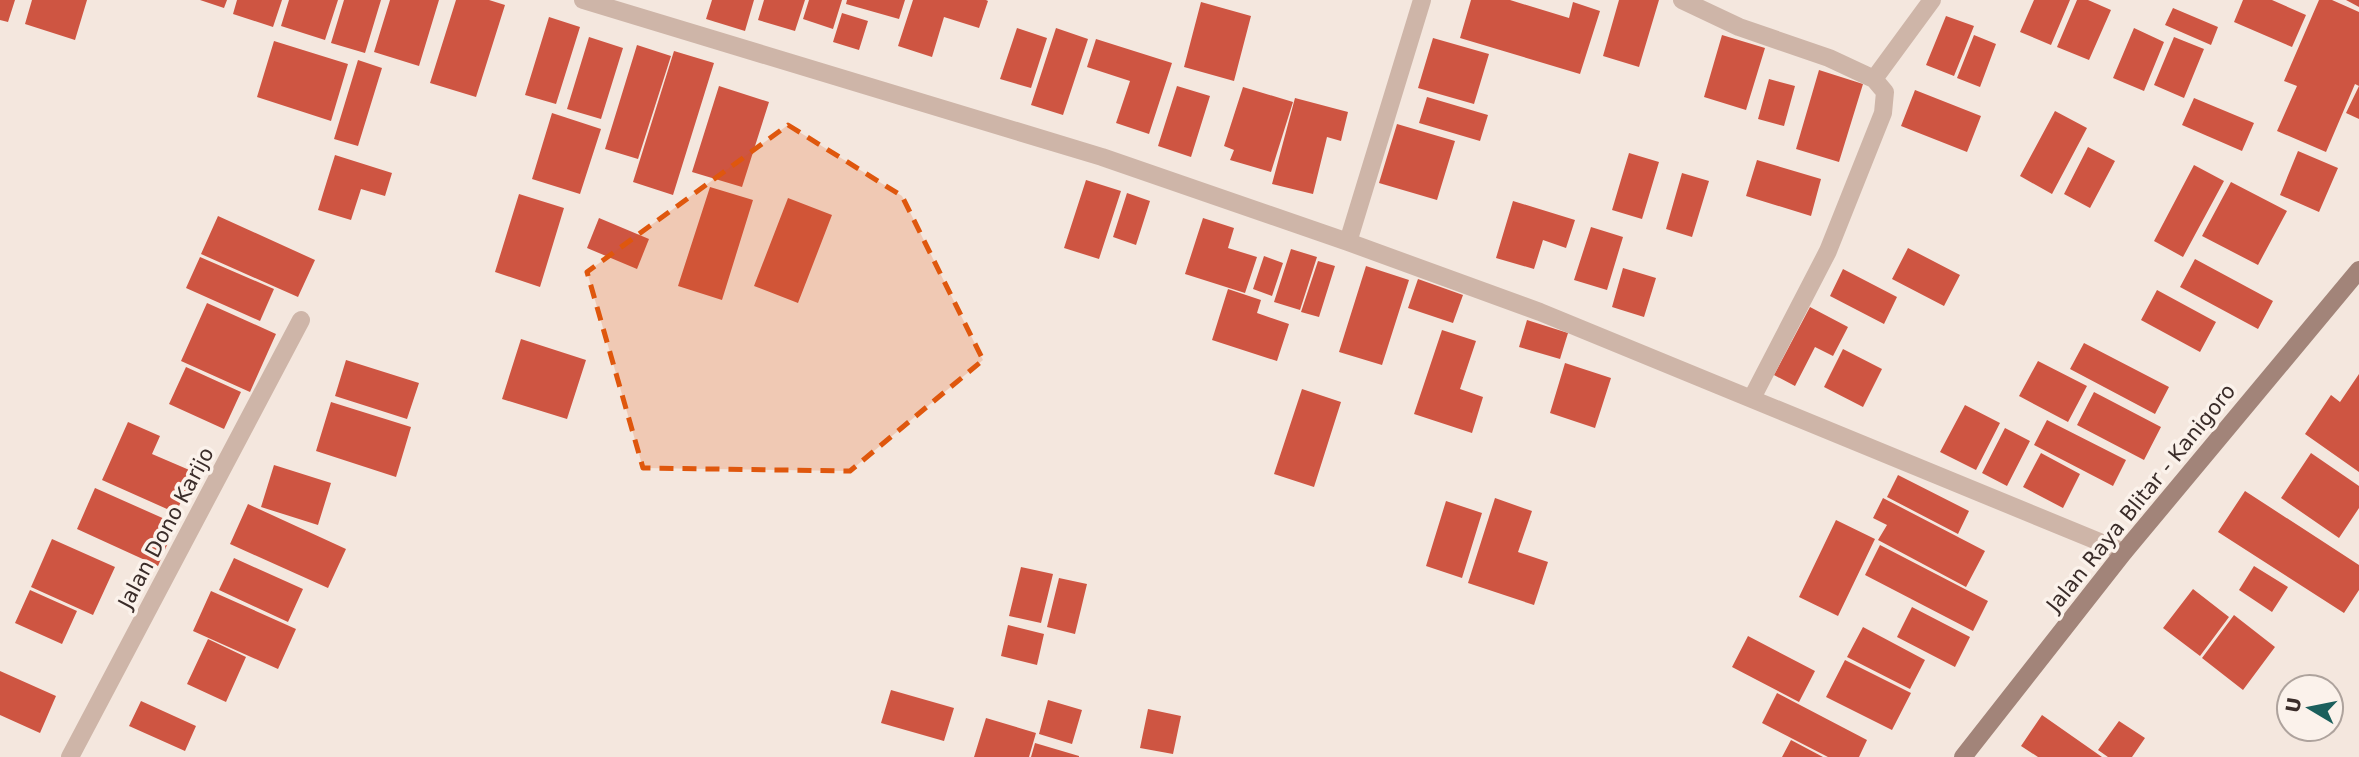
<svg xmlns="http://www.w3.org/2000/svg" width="2359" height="757" viewBox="0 0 2359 757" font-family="'DejaVu Sans',sans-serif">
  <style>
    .building { fill: #ce5542 }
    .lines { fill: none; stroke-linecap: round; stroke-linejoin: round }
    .minor { stroke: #ceb5a8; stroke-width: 18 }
    .secondary { stroke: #a28479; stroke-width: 18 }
    .marked { fill: #df570d; fill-opacity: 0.2; stroke: #df570d; stroke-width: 5; stroke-dasharray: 14 9; stroke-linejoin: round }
    .labels { text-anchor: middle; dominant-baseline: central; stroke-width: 7; stroke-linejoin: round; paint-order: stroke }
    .street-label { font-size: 21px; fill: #3a2c29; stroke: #fbf2eb }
  </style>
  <rect width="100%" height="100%" fill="#f4e7de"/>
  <path class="building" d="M 0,0 L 15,0 L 8,22 L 0,20 Z
    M 32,0 L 87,0 L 75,40 L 25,24 Z
    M 200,0 L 227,0 L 224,8 Z
    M 237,0 L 282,0 L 273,27 L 233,14 Z
    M 289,0 L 338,0 L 325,40 L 281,26 Z
    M 344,0 L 381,0 L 365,53 L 331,43 Z
    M 390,0 L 439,0 L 419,66 L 374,52 Z
    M 456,0 L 489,0 L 505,5 L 476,97 L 430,83 Z
    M 712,0 L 754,0 L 745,31 L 706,19 Z
    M 764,0 L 805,0 L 795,31 L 758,20 Z
    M 809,0 L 842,0 L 833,29 L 803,19 Z
    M 847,0 L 905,0 L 899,19 L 846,4 Z
    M 913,0 L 986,0 L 988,1 L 979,28 L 944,17 L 932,57 L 898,46 Z
    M 1471,0 L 1510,0 L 1569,18 L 1573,2 L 1600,11 L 1580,74 L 1460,38 Z
    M 1619,0 L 1659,0 L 1639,67 L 1603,56 Z
    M 2034,0 L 2070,0 L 2051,45 L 2020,32 Z
    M 2077,0 L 2088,0 L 2111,10 L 2089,60 L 2057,47 Z
    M 2243,0 L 2272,0 L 2306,15 L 2292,47 L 2234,22 Z
    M 2319,0 L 2332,0 L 2359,12 L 2359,119 L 2346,113 L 2359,86 L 2355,84 L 2326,152 L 2277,131 L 2297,86 L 2284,81 Z
    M 2346,0 L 2359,0 L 2359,7 Z
    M 1201,2 L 1251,16 L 1234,81 L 1184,67 Z
    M 2173,8 L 2218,27 L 2211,45 L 2165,25 Z
    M 842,13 L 868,21 L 859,50 L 833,42 Z
    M 1946,16 L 1974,26 L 1954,76 L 1926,65 Z
    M 549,17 L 580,27 L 556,104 L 525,95 Z
    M 1017,28 L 1047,38 L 1031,88 L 1000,79 Z
    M 1056,28 L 1088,39 L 1063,115 L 1031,105 Z
    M 2134,28 L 2164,42 L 2144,91 L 2113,78 Z
    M 1722,35 L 1765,48 L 1746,110 L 1704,97 Z
    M 1974,35 L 1996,44 L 1980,87 L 1957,78 Z
    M 589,37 L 623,48 L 601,119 L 567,109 Z
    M 2174,37 L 2204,49 L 2184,98 L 2154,85 Z
    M 1433,38 L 1489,54 L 1474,104 L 1418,88 Z
    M 1096,39 L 1172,63 L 1149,134 L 1116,123 L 1130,81 L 1087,67 Z
    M 274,41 L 348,64 L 331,121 L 257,97 Z
    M 637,45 L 671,56 L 638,159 L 605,149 Z
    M 674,51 L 714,63 L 673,195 L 633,182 Z
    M 358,60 L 382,68 L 358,146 L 334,139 Z
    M 1819,70 L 1863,84 L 1839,162 L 1796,149 Z
    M 1769,79 L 1795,86 L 1784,126 L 1758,119 Z
    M 719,86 L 769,102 L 742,187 L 692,172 Z
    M 1177,86 L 1210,96 L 1191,157 L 1158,146 Z
    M 1243,87 L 1293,102 L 1271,172 L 1230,160 L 1234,150 L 1224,146 Z
    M 1915,90 L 1981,116 L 1967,152 L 1901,126 Z
    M 1427,97 L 1488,115 L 1480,141 L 1419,123 Z
    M 1295,98 L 1348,112 L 1341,141 L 1327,137 L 1313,194 L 1272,184 Z
    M 2194,98 L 2254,123 L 2242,151 L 2182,125 Z
    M 2055,111 L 2087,128 L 2052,194 L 2020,176 Z
    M 552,113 L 601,129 L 580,194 L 532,179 Z
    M 1397,124 L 1455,141 L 1437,200 L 1379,183 Z
    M 2088,147 L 2115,161 L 2090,208 L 2064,194 Z
    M 2298,151 L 2338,168 L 2319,212 L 2280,195 Z
    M 1629,153 L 1659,162 L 1642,219 L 1612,210 Z
    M 335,155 L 392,173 L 385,196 L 361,189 L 351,220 L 318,210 Z
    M 1757,160 L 1821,179 L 1811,216 L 1746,196 Z
    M 2194,165 L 2224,181 L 2183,257 L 2154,241 Z
    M 1682,173 L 1709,181 L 1692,237 L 1666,229 Z
    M 1086,180 L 1121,191 L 1099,259 L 1064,248 Z
    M 2231,182 L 2287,211 L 2258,265 L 2202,236 Z
    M 710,187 L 753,200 L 722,300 L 678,286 Z
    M 1127,193 L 1150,201 L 1136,245 L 1113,237 Z
    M 519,194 L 564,208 L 540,287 L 495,272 Z
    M 788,198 L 832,215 L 798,303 L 754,286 Z
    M 1513,201 L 1575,220 L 1566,248 L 1543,240 L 1534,269 L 1496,258 Z
    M 218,216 L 315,260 L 298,297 L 201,254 Z
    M 599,218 L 649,239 L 637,269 L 587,248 Z
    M 1203,218 L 1234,228 L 1228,248 L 1257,257 L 1245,293 L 1185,274 Z
    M 1591,227 L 1623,237 L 1607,290 L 1574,280 Z
    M 1908,248 L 1960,275 L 1944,306 L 1892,279 Z
    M 1291,249 L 1317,257 L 1300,310 L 1274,302 Z
    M 1264,256 L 1283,263 L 1272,296 L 1253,289 Z
    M 200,257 L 274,289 L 260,321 L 186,288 Z
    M 2195,259 L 2273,301 L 2258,329 L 2180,287 Z
    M 1318,261 L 1335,266 L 1319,317 L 1301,312 Z
    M 1366,266 L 1409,280 L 1382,365 L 1339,352 Z
    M 1623,268 L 1656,278 L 1644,317 L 1612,307 Z
    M 1843,269 L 1897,297 L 1884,324 L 1830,296 Z
    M 1418,279 L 1463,295 L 1453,323 L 1408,308 Z
    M 1228,289 L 1261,300 L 1257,313 L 1289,324 L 1277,361 L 1212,340 Z
    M 2157,290 L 2216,322 L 2200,352 L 2141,320 Z
    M 207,303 L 276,334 L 250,392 L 181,361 Z
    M 1810,307 L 1848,327 L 1833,356 L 1815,347 L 1795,386 L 1774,375 Z
    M 1527,320 L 1568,333 L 1560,359 L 1519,347 Z
    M 1442,330 L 1476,341 L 1460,389 L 1483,397 L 1472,433 L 1414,414 Z
    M 521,339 L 586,360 L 567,419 L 502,399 Z
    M 2084,343 L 2169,387 L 2155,414 L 2070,369 Z
    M 1843,349 L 1882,369 L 1863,407 L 1824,387 Z
    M 346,360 L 419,383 L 407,419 L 335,396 Z
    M 2038,361 L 2087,386 L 2068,422 L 2019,396 Z
    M 1565,363 L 1611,378 L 1595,428 L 1550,413 Z
    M 186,367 L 241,392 L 224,429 L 169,404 Z
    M 2359,374 L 2359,472 L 2305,434 L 2331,395 L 2340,402 Z
    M 1302,389 L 1341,402 L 1314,487 L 1274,474 Z
    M 2094,392 L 2161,427 L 2144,460 L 2077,425 Z
    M 331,402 L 411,427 L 396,477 L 316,451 Z
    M 1965,405 L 2000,423 L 1976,470 L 1940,452 Z
    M 2047,420 L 2126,460 L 2113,486 L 2034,445 Z
    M 128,422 L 160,436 L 152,454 L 194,472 L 176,513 L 102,480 Z
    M 2005,428 L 2030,441 L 2007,486 L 1982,473 Z
    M 2041,453 L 2080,474 L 2063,508 L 2023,487 Z
    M 2311,453 L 2359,486 L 2359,508 L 2339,538 L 2281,498 Z
    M 274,465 L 331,483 L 318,525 L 261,507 Z
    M 1898,475 L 1969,511 L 1958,534 L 1887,497 Z
    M 95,488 L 176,524 L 158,566 L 77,529 Z
    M 2245,491 L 2359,565 L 2359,590 L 2344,613 L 2218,532 Z
    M 1495,498 L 1532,511 L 1518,552 L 1548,562 L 1534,605 L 1468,583 Z
    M 1883,498 L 1985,551 L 1966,587 L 1878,540 L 1887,525 L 1873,518 Z
    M 1446,501 L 1482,513 L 1462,578 L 1426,566 Z
    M 248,504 L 346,549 L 328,588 L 230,544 Z
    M 1836,520 L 1875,539 L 1838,616 L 1799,597 Z
    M 52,539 L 115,567 L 93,615 L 31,587 Z
    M 1880,545 L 1988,601 L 1973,631 L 1865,575 Z
    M 234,558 L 303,589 L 288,622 L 219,590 Z
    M 2254,566 L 2288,587 L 2272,612 L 2239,590 Z
    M 1021,567 L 1053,574 L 1041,623 L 1009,616 Z
    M 1059,578 L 1087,584 L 1075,634 L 1047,627 Z
    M 2193,589 L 2229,617 L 2200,656 L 2163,628 Z
    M 30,590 L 77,611 L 62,644 L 15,623 Z
    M 211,591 L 296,629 L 278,669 L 193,631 Z
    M 1912,607 L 1970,637 L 1955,667 L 1897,637 Z
    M 2234,615 L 2275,647 L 2243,690 L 2202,658 Z
    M 1008,625 L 1044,634 L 1037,665 L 1001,656 Z
    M 1863,627 L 1925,660 L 1910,689 L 1847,657 Z
    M 1748,636 L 1815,671 L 1799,702 L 1732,667 Z
    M 208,639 L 246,657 L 226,702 L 187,684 Z
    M 1845,660 L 1911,693 L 1892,730 L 1826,697 Z
    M 0,671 L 56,696 L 40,733 L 0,715 Z
    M 891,690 L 954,708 L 944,741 L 881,723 Z
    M 1777,693 L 1867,740 L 1859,757 L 1828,757 L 1762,723 Z
    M 1048,700 L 1082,710 L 1072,744 L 1039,734 Z
    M 141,701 L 196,726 L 185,751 L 129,726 Z
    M 1148,709 L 1181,716 L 1173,754 L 1140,748 Z
    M 2042,715 L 2102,757 L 2038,757 L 2021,746 Z
    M 986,718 L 1036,733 L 1029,757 L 974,757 Z
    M 2119,721 L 2145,738 L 2132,757 L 2108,757 L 2098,750 Z
    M 1791,740 L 1823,757 L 1782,757 Z
    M 1035,743 L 1079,756 L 1079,757 L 1031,757 Z"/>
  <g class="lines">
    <path class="minor" d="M 583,0 L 1102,157 L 1348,242 L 1540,312 L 2124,552
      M 1682,0 L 1739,27 L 1829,58 L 1874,79 L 1885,92 L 1883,113 L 1828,251 L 1752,398
      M 1874,79 L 1932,0
      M 1348,242 L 1422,0
      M 70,757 L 301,320"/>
    <path class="secondary" d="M 1963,757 L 2124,552 L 2359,270"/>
  </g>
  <path class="marked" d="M 788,125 L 902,196 L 983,360 L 850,471 L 643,468 L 587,272 Z"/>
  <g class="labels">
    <g class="street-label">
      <text transform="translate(2141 498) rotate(-51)">Jalan Raya Blitar - Kanigoro</text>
      <text transform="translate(166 528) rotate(-62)">Jalan Dono Karijo</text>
    </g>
  </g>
  <g transform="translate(2310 708) rotate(280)"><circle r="33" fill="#fbf2eb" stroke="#aea39d" stroke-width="2"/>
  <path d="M0-5L12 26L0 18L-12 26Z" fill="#1b5f5c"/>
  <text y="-10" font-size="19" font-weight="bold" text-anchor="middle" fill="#3a2c29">U</text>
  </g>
</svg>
